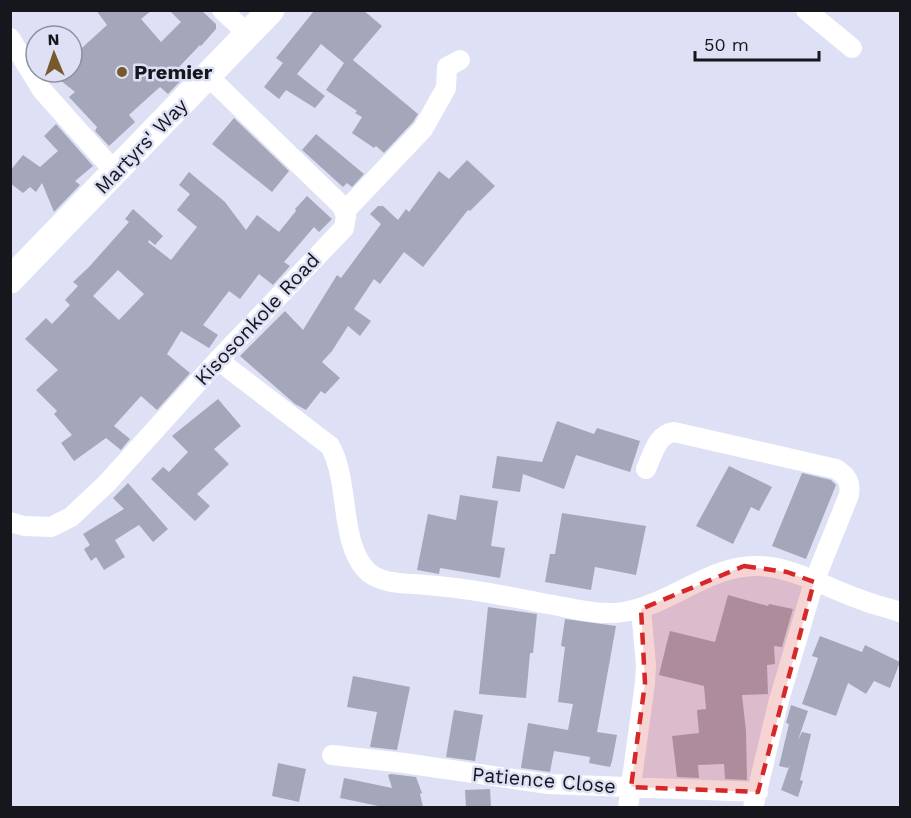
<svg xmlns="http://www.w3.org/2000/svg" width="911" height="818" viewBox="0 0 911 818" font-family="'Work Sans',sans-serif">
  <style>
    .building { fill: #a4a6b9; fill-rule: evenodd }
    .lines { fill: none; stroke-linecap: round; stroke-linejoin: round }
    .minor { stroke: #fff; stroke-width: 20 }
    .secondary { stroke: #fff; stroke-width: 27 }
    .marked { fill: #d62828; fill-opacity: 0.2; stroke: #d62828; stroke-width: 4.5; stroke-dasharray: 12 8; stroke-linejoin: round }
    .poi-dot { fill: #77592d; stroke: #dee1f5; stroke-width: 2 }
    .labels { text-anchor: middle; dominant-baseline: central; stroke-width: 5; stroke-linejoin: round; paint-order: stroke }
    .poi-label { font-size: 20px; font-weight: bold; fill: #16161d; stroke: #dee1f5; text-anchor: start }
    .street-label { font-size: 20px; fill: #16161d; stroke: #dee1f5 }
  </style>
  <rect width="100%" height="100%" fill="#dee1f5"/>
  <path class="building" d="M 96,10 L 152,10 L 141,19 L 161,42 L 181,22 L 169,10 L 201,10 L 216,24 L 216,29 L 201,46 L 200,45 L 179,67 L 187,74 L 168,94 L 160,87 L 141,104 L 129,115 L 135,122 L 109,146 L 95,131 L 97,127 L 69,97 L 75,92 L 50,72 L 72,72 L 72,57 L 107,25 Z
    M 363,10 L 382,26 L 353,60 L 418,114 L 413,122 L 384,153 L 376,146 L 374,148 L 352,133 L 362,117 L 355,113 L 357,111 L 326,90 L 344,63 L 321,44 L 297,74 L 325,96 L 315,108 L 286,90 L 279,99 L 264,87 L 283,63 L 276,58 L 314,11 Z
    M 234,118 L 289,171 L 272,192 L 212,144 Z
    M 56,124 L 93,166 L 75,181 L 80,185 L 54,212 L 42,183 L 36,192 L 30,187 L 23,193 L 10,183 L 10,171 L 23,155 L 40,167 L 58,151 L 44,136 Z
    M 316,134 L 364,174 L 352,187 L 347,183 L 343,187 L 302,150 Z
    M 467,160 L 495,186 L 470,211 L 468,210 L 423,267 L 404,252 L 380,284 L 374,279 L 354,309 L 371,321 L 360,336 L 348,326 L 332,351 L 322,362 L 340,378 L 325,394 L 321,391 L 306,410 L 295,404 L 240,356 L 285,311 L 303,330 L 337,275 L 341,278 L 381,224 L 370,214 L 378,206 L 383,206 L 398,220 L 406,209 L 409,212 L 439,171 L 449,179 Z
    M 189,172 L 225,202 L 246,230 L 257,215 L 279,232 L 296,211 L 295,209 L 307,196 L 332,219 L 319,232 L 314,227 L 284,262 L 290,266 L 273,285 L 259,274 L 240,299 L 229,291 L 203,325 L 218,335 L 209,348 L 181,331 L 167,354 L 190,373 L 157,410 L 141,396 L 114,426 L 130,439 L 121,450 L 106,438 L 74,461 L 61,443 L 72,435 L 54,414 L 57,411 L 36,390 L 58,370 L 25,339 L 46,318 L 52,324 L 70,305 L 65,300 L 78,286 L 73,282 L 89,267 L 129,222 L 125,219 L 133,209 L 163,236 L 155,245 L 149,240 L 148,242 L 171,260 L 197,227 L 177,210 L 190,194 L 179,185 ZM 118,270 L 144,294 L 119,320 L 93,296 Z
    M 218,399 L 241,426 L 214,449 L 229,464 L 197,494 L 210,506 L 195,521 L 151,479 L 163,467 L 169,472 L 188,452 L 172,436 Z
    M 557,421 L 594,434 L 597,428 L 640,441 L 630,472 L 576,455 L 564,489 L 523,474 L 520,492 L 492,488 L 497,456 L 542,462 Z
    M 729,466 L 772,487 L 759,511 L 751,507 L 733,544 L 696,526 Z
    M 802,473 L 831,480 L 836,485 L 806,559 L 772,546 Z
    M 128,483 L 168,529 L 153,542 L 139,525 L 115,540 L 125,557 L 104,570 L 96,557 L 91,561 L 84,549 L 90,545 L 83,534 L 124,509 L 113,498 Z
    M 460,495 L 498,501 L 491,546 L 505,548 L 500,578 L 440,568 L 439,574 L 417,570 L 428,514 L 456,520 Z
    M 562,513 L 646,526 L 636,575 L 595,567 L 591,590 L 545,582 L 550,554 L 555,554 Z
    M 728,595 L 768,606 L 769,604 L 793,609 L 782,647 L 774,646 L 775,664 L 767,665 L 768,694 L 742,695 L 746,731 L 747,780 L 725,779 L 724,764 L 698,765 L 699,778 L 677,777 L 672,736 L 699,733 L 697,710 L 706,709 L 704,686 L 659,675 L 666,646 L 670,631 L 715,642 Z
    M 488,607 L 537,614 L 533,653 L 530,653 L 526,698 L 479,694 Z
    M 565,619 L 616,626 L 597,732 L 617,735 L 612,761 L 610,767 L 589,763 L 590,757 L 554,751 L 550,772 L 521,768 L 528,723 L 568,730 L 573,704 L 558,702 L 565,647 L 561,646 Z
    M 820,636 L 862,652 L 865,645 L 900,662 L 890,688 L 874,681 L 866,694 L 848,683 L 836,716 L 802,704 L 818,658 L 812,656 Z
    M 353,676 L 410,687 L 397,750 L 370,747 L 377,712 L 347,707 Z
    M 791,705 L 808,711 L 798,740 L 802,732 L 811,734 L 800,780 L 803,781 L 798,797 L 781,790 L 790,764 L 788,768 L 779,766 L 789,724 L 786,723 Z
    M 454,710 L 483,715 L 475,761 L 446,757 Z
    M 278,763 L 306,769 L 299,802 L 272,796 Z
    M 391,774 L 416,777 L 422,793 L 420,794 L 423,807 L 383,807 L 340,798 L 344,778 L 392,788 L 388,775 Z
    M 490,789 L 491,807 L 466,807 L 465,790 Z"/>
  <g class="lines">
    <path class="minor" d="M 222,10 L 249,35
      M 806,10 L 852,48
      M 10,38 L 42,90 L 116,173
      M 345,211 L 423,129 L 446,88 L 447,67 L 460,60
      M 218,360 L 330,446 C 350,481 339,541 366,570 C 380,585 408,583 426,585 C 467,588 507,596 547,604 C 572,608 598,616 623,612 C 671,605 710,564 759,566 C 794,567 829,589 862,600 C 874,605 888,608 900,612
      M 646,469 C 653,454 657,434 674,432 L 836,469 C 847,476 851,482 849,495 L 814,582 L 779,700 L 753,808
      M 10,522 L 24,526 L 51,527 L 71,517 L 107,483 L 218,360 L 344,228 L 346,216 L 342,206 L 208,76
      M 332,755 L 404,763 L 548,784 L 758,792
      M 628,808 L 645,683 L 646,665 L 641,609"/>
    <path class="secondary" d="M 10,280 L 271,10"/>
  </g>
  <path class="marked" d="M 744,566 L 787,572 L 814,582 L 758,792 L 631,787 L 645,683 L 641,609 Z"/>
  <circle class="poi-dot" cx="122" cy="72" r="6"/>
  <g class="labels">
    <g class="poi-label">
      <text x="134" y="72">Premier</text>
    </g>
    <g class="street-label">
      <text transform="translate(141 146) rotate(-46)">Martyrs' Way</text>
      <text transform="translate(257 319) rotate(-47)">Kisosonkole Road</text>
      <text transform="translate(544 780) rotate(5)">Patience Close</text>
    </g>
  </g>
  <rect width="911" height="818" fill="none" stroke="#16161d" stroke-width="24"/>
  <g transform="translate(54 54) rotate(358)"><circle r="28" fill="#dee1f5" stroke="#8e909f" stroke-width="1.5"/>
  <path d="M0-4.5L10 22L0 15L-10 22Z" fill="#77592d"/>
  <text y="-9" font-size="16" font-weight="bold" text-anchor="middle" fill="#16161d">N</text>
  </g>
  <path d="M695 51v9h124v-9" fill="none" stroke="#16161d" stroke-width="3"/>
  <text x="704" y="51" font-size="18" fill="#16161d" stroke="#dee1f5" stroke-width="4.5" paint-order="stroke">50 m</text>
</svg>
